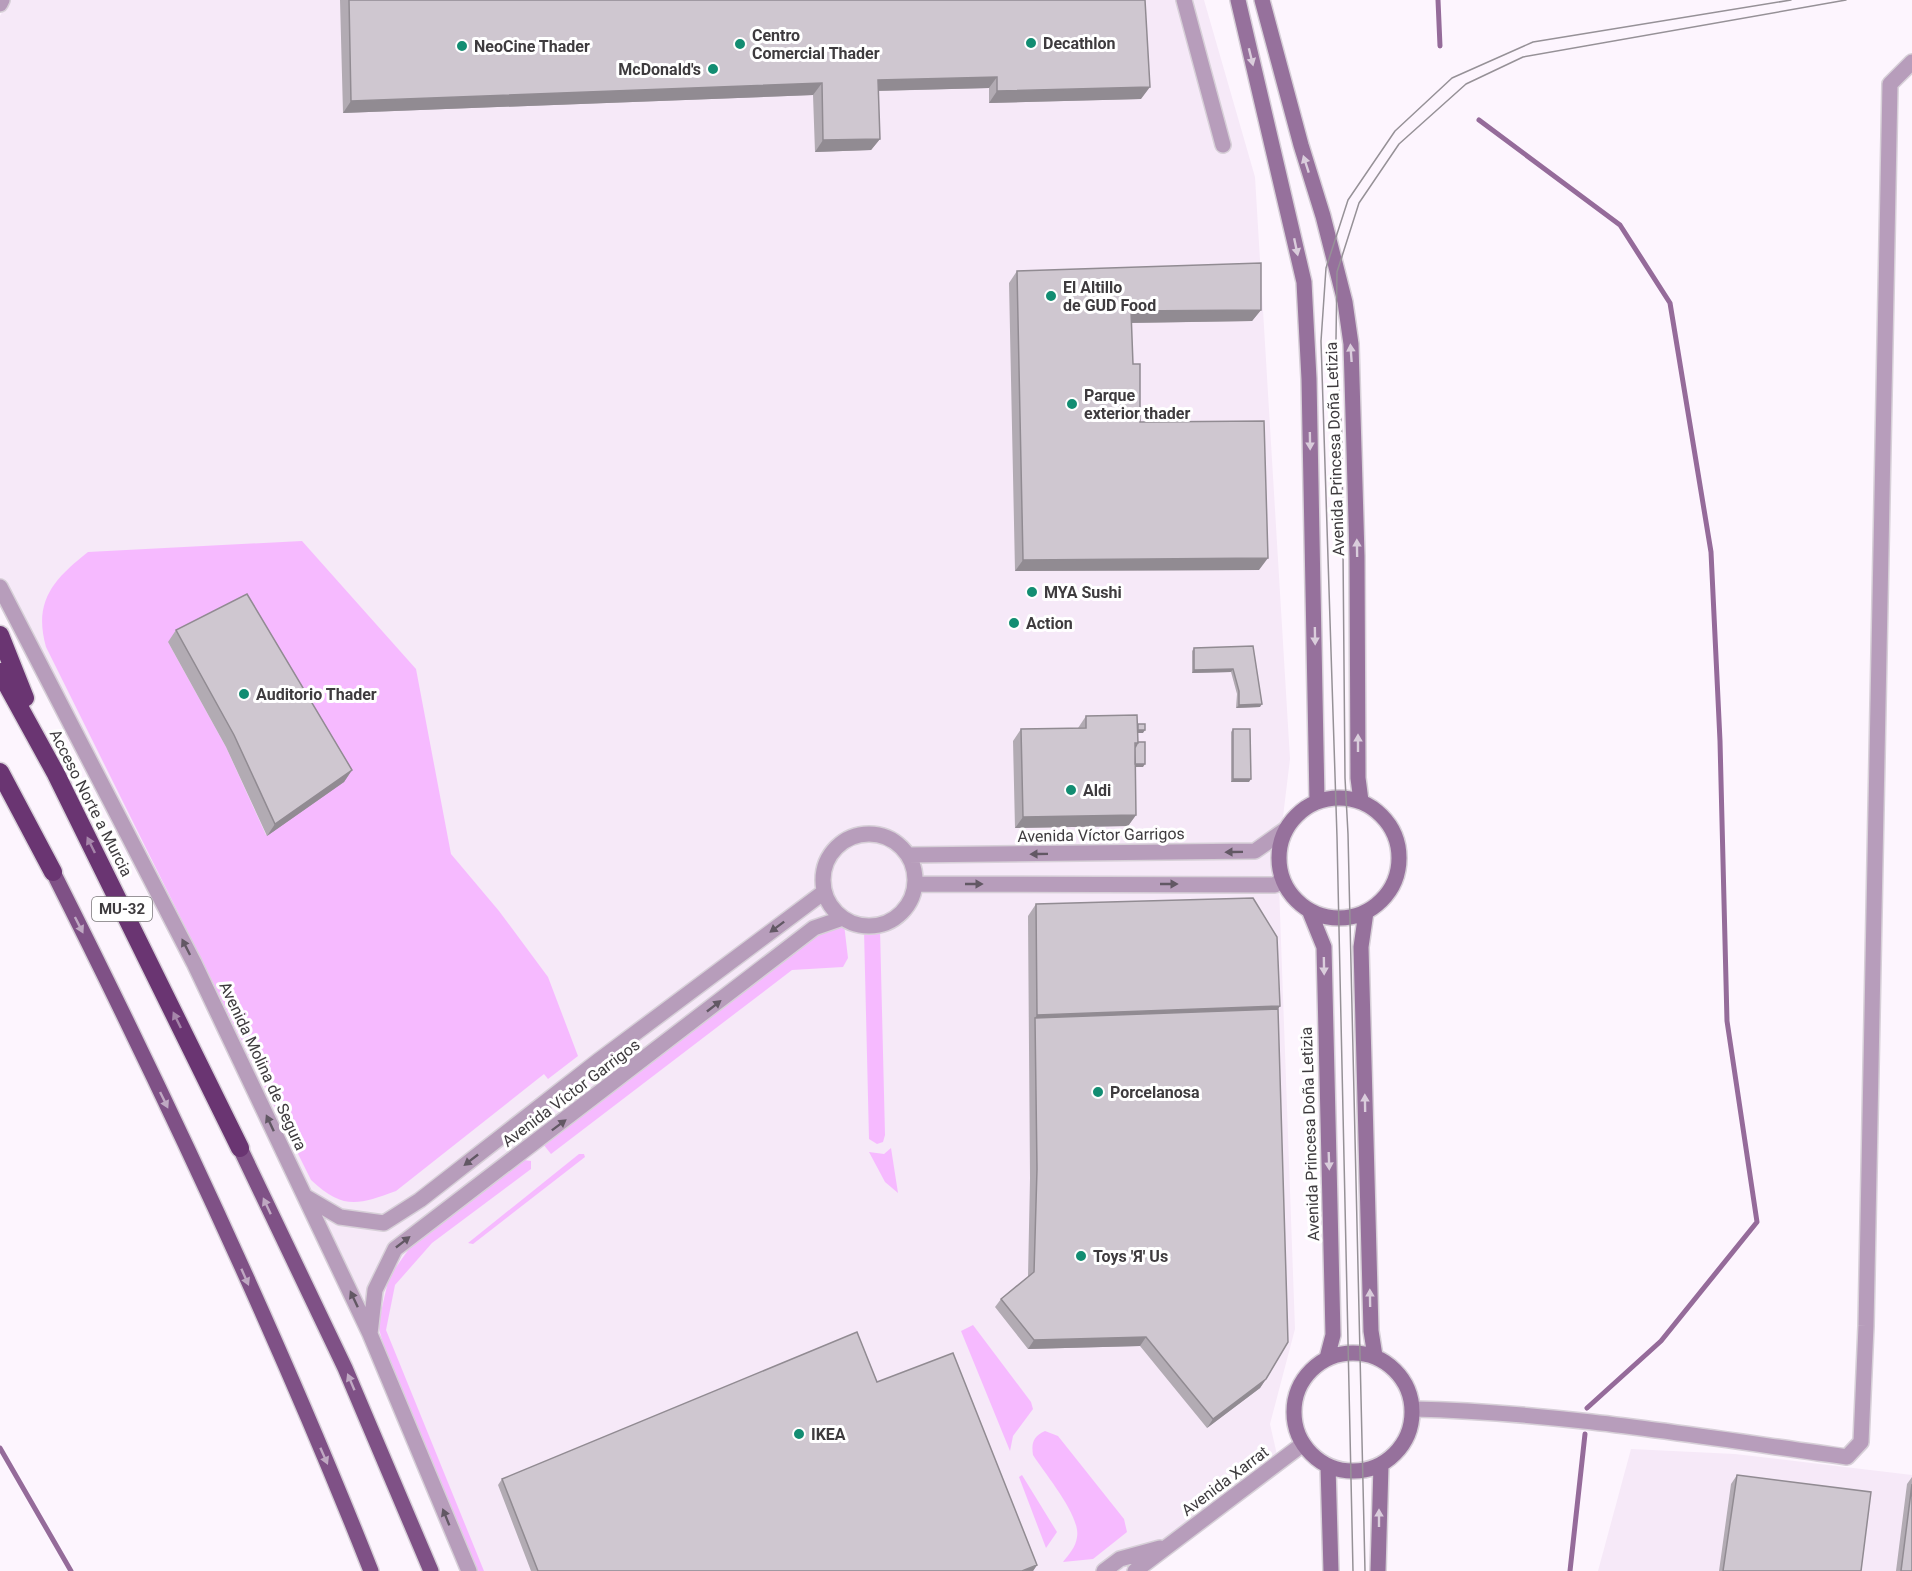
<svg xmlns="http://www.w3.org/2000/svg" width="1912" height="1571" viewBox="0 0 1912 1571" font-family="Roboto,sans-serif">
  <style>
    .built { fill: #f6e9f8 }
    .green { fill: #f6baff; fill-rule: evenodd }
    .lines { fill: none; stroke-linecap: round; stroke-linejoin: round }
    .stream { stroke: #956b9a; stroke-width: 5 }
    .street-casing { stroke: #d7d0d8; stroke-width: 18 }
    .secondary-casing { stroke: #d7d0d8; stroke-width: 18 }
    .primary-casing { stroke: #d7d0d8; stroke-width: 18 }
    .highway-casing { stroke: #d7d0d8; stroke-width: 21 }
    .street { stroke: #b79dbb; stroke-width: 15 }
    .secondary { stroke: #96719c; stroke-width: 15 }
    .primary { stroke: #7f5186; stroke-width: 15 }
    .highway { stroke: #6a3572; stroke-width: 18 }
    .tram { stroke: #969197; stroke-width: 1.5 }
    .wall { fill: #b2abb3 }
    .shaded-wall { fill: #918b92 }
    .building { fill: #cfc7d0; stroke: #918b92; stroke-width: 1.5 }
    .oneway { fill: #dacddc }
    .oneway2 { fill: #a686aa }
    .oneway3 { fill: #625864 }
    .oneway4 { fill: #bfa8c2 }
    .poi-dot { fill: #128d72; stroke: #fff; stroke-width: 2 }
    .labels { text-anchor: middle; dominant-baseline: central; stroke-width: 6; stroke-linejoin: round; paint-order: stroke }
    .shield { fill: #fff; stroke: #787678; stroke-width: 1.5 }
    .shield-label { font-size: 15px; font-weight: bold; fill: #3e3b3e }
    .poi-label { font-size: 16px; font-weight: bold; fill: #3e3b3e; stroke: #fff; text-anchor: start }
    .street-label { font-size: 16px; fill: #3e3b3e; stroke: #fff }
  </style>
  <rect width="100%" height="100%" fill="#fdf5fe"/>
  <path class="built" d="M 9,0 L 1204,0 L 1255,177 L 1290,759 L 1278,858 L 1295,1329 L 1270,1424 L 1277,1455 L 1139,1571 L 460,1571 L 336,1268 L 104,800 L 0,606 L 0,16 Z
    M 1631,1449 L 1735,1454 L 1912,1475 L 1912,1571 L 1598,1571 Z"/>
  <path class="green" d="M 302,541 L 416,669 L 451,854 L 499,911 L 548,977 L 578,1056 L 548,1079 L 544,1074 L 396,1191 C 358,1205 343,1210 311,1180 L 46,647 C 33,601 54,579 88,552 ZM 168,642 L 344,781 L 266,835 L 226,747 Z
    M 844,924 L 848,958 L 843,967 L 792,970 L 551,1154 L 543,1144 L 824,929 Z
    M 880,929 L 885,1135 L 883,1142 L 877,1144 L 869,1139 L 864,930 Z
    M 891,1148 L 898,1193 L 885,1182 L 869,1152 L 884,1154 Z
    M 579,1154 L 584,1154 L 585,1157 L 473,1244 L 468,1243 Z
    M 524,1160 L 531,1161 L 531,1169 L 432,1243 L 395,1285 L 386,1330 L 484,1571 L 476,1571 L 386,1355 L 378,1325 L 389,1277 L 411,1246 Z
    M 973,1325 L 1031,1402 L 1033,1409 L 1013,1436 L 1010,1451 L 961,1331 Z
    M 1045,1431 L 1058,1436 L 1124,1519 L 1127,1532 L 1093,1559 L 1063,1562 C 1069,1554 1076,1547 1077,1537 C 1081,1516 1045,1474 1033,1455 C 1031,1442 1034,1436 1045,1431 Z
    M 1022,1475 L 1057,1532 L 1046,1548 L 1019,1477 Z"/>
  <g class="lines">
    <path class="stream" d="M 1438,0 L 1440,46
      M 1479,120 L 1620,225 L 1670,303 L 1711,552 L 1720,741 L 1727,1021 L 1757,1222 L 1661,1341 L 1587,1408
      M 0,1448 L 71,1571
      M 1570,1571 L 1585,1434"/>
    <defs>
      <path id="street" d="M 1184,0 L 1223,145
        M 0,4 L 2,0
        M 0,587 L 194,963 L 370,1334 L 469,1571
        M823 880a46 46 0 1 1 92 0a46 46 0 1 1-92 0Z
        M 908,855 L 1255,851 L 1286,829
        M 915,884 L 1275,885 L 1282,879
        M 306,1197 L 340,1217 L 384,1223 L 420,1200 L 598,1061 L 824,892
        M 370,1334 L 375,1290 L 395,1249 L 814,928 L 843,918
        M 1413,1409 C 1558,1412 1703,1437 1847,1457 L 1861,1442 L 1866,1326 L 1890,84 L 1912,62
        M 1104,1571 L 1120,1559 L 1160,1548
        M 1135,1571 L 1303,1444"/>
      <path id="secondary" d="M 1238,0 L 1304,282 L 1309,379 L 1317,801
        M 1262,0 L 1301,145 L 1323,216 L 1345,302 L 1351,344 L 1357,556 L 1358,778 L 1361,801
        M1279 858a60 60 0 1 1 120 0a60 60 0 1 1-120 0Z
        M 1309,910 L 1324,947 L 1333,1335 L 1327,1358
        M 1366,912 L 1361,947 L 1371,1331 L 1375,1356
        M1294 1412a59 59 0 1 1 118 0a59 59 0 1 1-118 0Z
        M 1328,1466 L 1331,1571
        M 1378,1571 L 1381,1465"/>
      <path id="primary" d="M 53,872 C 168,1101 277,1333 371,1571
        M 240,1148 L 345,1368 L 431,1571"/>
      <path id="highway" d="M 0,635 L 25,698
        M 0,672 L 56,774 L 240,1148
        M 0,772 L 53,872"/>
    </defs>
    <use href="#street" class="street-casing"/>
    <use href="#secondary" class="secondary-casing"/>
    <use href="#primary" class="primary-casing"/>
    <use href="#highway" class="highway-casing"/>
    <use href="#street" class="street"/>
    <use href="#secondary" class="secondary"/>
    <use href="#primary" class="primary"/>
    <use href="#highway" class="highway"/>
    <path class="tram" d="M 1353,1571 L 1337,837 L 1321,341 L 1326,268 L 1348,200 L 1395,131 L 1452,78 L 1533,42 L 1791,0
      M 1365,1571 L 1348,834 L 1345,778 L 1342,437 L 1336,339 L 1337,272 L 1359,203 L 1399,144 L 1466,84 L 1523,57 L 1846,0"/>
  </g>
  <path class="wall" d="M 340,0 L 1145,0 L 1141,99 L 989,103 L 989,88 L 878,91 L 880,139 L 871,150 L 815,152 L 813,95 L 343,113 Z
    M 1017,271 L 1261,310 L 1252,321 L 1131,323 L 1133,364 L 1140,422 L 1259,570 L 1015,571 L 1009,283 Z
    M 176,630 L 352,770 L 344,782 L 267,836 L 226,747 L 168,642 Z
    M 1253,646 L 1260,707 L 1236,708 L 1237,694 L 1231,672 L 1192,673 L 1192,651 L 1194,648 Z
    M 1086,716 L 1138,724 L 1143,733 L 1138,733 L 1138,742 L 1143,767 L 1135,767 L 1136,815 L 1128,826 L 1015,828 L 1013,741 L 1021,729 L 1078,728 Z
    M 1233,729 L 1249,782 L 1231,782 L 1231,732 Z
    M 1036,904 L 1280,1006 L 1278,1009 L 1266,1379 L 1260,1388 L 1207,1428 L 1140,1346 L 1028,1349 L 995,1307 L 1001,1299 L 1028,1277 L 1030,1178 L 1028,916 Z
    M 877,1382 L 1037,1565 L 1033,1571 L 531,1571 L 498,1485 L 502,1479 Z
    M 1737,1475 L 1861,1571 L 1719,1571 L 1731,1484 Z
    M 1912,1477 L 1912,1571 L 1896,1571 L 1907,1484 Z"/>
  <path class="shaded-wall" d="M 997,77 L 989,88 L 870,91 L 878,80 Z
    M 822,83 L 813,95 L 343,113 L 351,101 Z
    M 1150,87 L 1141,99 L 989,103 L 997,91 Z
    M 880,139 L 871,150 L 815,152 L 823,140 Z
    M 1261,310 L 1252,321 L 1122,323 L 1131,311 Z
    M 1268,558 L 1259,570 L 1015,571 L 1023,560 Z
    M 1233,669 L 1231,672 L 1192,673 L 1194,670 Z
    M 1262,704 L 1260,707 L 1236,708 L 1239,705 Z
    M 1133,730 L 1145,730 L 1143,733 L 1131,733 Z
    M 1134,764 L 1145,764 L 1143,767 L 1132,767 Z
    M 352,770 L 344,782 L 267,836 L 275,824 Z
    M 1233,779 L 1251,779 L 1249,782 L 1231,782 Z
    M 1136,815 L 1128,826 L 1015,828 L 1023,817 Z
    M 1280,1006 L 1271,1018 L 1035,1018 L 1037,1015 Z
    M 1146,1337 L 1140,1346 L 1028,1349 L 1034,1340 Z
    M 1266,1379 L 1260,1388 L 1207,1428 L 1213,1419 Z
    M 1037,1565 L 1033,1571 L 1022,1571 Z"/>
  <path class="building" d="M 349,0 L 1145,0 L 1150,87 L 997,91 L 997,77 L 878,80 L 880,139 L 823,140 L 822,83 L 351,101 Z
    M 1261,263 L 1261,310 L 1131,311 L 1133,364 L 1140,364 L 1140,422 L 1264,421 L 1268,558 L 1023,560 L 1017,271 Z
    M 247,594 L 352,770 L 275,824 L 234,735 L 176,630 Z
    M 1253,646 L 1262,704 L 1239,705 L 1239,691 L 1233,669 L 1194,670 L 1194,648 Z
    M 1137,715 L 1138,743 L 1135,743 L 1136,815 L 1023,817 L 1021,729 L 1086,728 L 1086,716 Z
    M 1138,724 L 1145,724 L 1145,730 L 1138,730 Z
    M 1233,729 L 1250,729 L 1251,779 L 1233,779 Z
    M 1138,742 L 1145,742 L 1145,764 L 1135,764 L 1135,748 Z
    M 1253,898 L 1277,937 L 1280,1006 L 1037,1015 L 1036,904 Z
    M 1278,1009 L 1288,1342 L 1266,1379 L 1213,1419 L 1146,1337 L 1034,1340 L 1001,1299 L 1034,1272 L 1037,1169 L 1035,1018 Z
    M 857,1332 L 877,1382 L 953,1353 L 1037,1565 L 1022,1571 L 538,1571 L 502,1479 Z
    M 1737,1475 L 1871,1492 L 1861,1571 L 1723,1571 Z
    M 1912,1484 L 1912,1571 L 1901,1571 Z"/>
  <defs><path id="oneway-solid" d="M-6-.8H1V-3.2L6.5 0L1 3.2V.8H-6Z" transform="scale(1.5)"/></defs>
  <g class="oneway">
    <use href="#oneway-solid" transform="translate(1251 57) rotate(76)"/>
    <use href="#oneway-solid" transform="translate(1306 164) rotate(-108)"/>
    <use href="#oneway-solid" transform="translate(1296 247) rotate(78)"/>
    <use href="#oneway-solid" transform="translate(1351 353) rotate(-94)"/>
    <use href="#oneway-solid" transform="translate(1310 441) rotate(89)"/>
    <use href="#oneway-solid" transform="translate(1357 548) rotate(-91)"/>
    <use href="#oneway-solid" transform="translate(1315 636) rotate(89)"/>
    <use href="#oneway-solid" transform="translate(1358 743) rotate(-90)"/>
    <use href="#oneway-solid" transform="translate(1324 966) rotate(89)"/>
    <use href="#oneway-solid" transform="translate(1365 1103) rotate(-91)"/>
    <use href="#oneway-solid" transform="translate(1329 1161) rotate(88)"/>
    <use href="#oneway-solid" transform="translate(1370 1298) rotate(-91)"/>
    <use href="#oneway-solid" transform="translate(1379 1518) rotate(-90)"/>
  </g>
  <g class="oneway2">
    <use href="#oneway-solid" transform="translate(91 845) rotate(-116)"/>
    <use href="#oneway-solid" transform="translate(177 1020) rotate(-116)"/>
  </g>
  <g class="oneway3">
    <use href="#oneway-solid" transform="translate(1234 852) rotate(179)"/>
    <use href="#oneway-solid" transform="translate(1039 854) rotate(179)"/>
    <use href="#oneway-solid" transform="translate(974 884)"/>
    <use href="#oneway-solid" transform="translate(1169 884)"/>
    <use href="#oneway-solid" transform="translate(777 927) rotate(143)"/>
    <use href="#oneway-solid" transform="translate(186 947) rotate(-117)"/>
    <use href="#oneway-solid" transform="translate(714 1006) rotate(-38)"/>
    <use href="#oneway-solid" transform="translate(270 1123) rotate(-115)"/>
    <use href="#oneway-solid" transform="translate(559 1125) rotate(-37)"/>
    <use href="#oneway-solid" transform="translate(471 1160) rotate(142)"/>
    <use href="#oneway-solid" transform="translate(403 1242) rotate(-38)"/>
    <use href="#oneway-solid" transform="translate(354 1299) rotate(-115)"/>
    <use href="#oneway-solid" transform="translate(446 1517) rotate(-112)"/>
  </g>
  <g class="oneway4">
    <use href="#oneway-solid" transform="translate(79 925) rotate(63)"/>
    <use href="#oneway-solid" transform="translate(164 1100) rotate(64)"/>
    <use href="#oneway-solid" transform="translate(267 1206) rotate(-115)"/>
    <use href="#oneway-solid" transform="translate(245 1277) rotate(66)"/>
    <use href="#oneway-solid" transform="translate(351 1382) rotate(-113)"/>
    <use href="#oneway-solid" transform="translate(324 1456) rotate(66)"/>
  </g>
  <g class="poi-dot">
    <circle cx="1031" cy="43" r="6"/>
    <circle cx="740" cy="44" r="6"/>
    <circle cx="462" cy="46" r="6"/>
    <circle cx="713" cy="69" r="6"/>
    <circle cx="1051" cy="296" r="6"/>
    <circle cx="1072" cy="404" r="6"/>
    <circle cx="1032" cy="592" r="6"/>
    <circle cx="1014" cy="623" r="6"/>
    <circle cx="244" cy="694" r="6"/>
    <circle cx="1071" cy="790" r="6"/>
    <circle cx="1098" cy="1092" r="6"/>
    <circle cx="1081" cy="1256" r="6"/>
    <circle cx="799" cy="1434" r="6"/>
  </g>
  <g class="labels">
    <rect class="shield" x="92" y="897" width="60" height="24" rx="4.5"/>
    <g class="shield-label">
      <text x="122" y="909">MU-32</text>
    </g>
    <g class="poi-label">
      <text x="752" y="35">Centro<tspan x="752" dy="18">Comercial Thader</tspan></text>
      <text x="1043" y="43">Decathlon</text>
      <text x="474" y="46">NeoCine Thader</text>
      <text x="701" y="69" text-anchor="end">McDonald's</text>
      <text x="1063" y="287">El Altillo<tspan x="1063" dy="18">de GUD Food</tspan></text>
      <text x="1084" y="395">Parque<tspan x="1084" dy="18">exterior thader</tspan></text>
      <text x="1044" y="592">MYA Sushi</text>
      <text x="1026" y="623">Action</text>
      <text x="256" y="694">Auditorio Thader</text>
      <text x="1083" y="790">Aldi</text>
      <text x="1110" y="1092">Porcelanosa</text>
      <text x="1093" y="1256">Toys 'Я' Us</text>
      <text x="811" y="1434">IKEA</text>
    </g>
    <g class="street-label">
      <text transform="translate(1335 449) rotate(-92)">Avenida Princesa Doña Letizia</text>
      <text transform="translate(91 803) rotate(63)">Acceso Norte a Murcia</text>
      <text transform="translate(1101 835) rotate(-1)">Avenida Víctor Garrigos</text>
      <text transform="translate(263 1066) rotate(65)">Avenida Molina de Segura</text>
      <text transform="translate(571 1093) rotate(-37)">Avenida Víctor Garrigos</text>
      <text transform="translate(1310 1134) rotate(-92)">Avenida Princesa Doña Letizia</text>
      <text transform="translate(1225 1481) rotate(-37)">Avenida Xarrat</text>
    </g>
  </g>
</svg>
